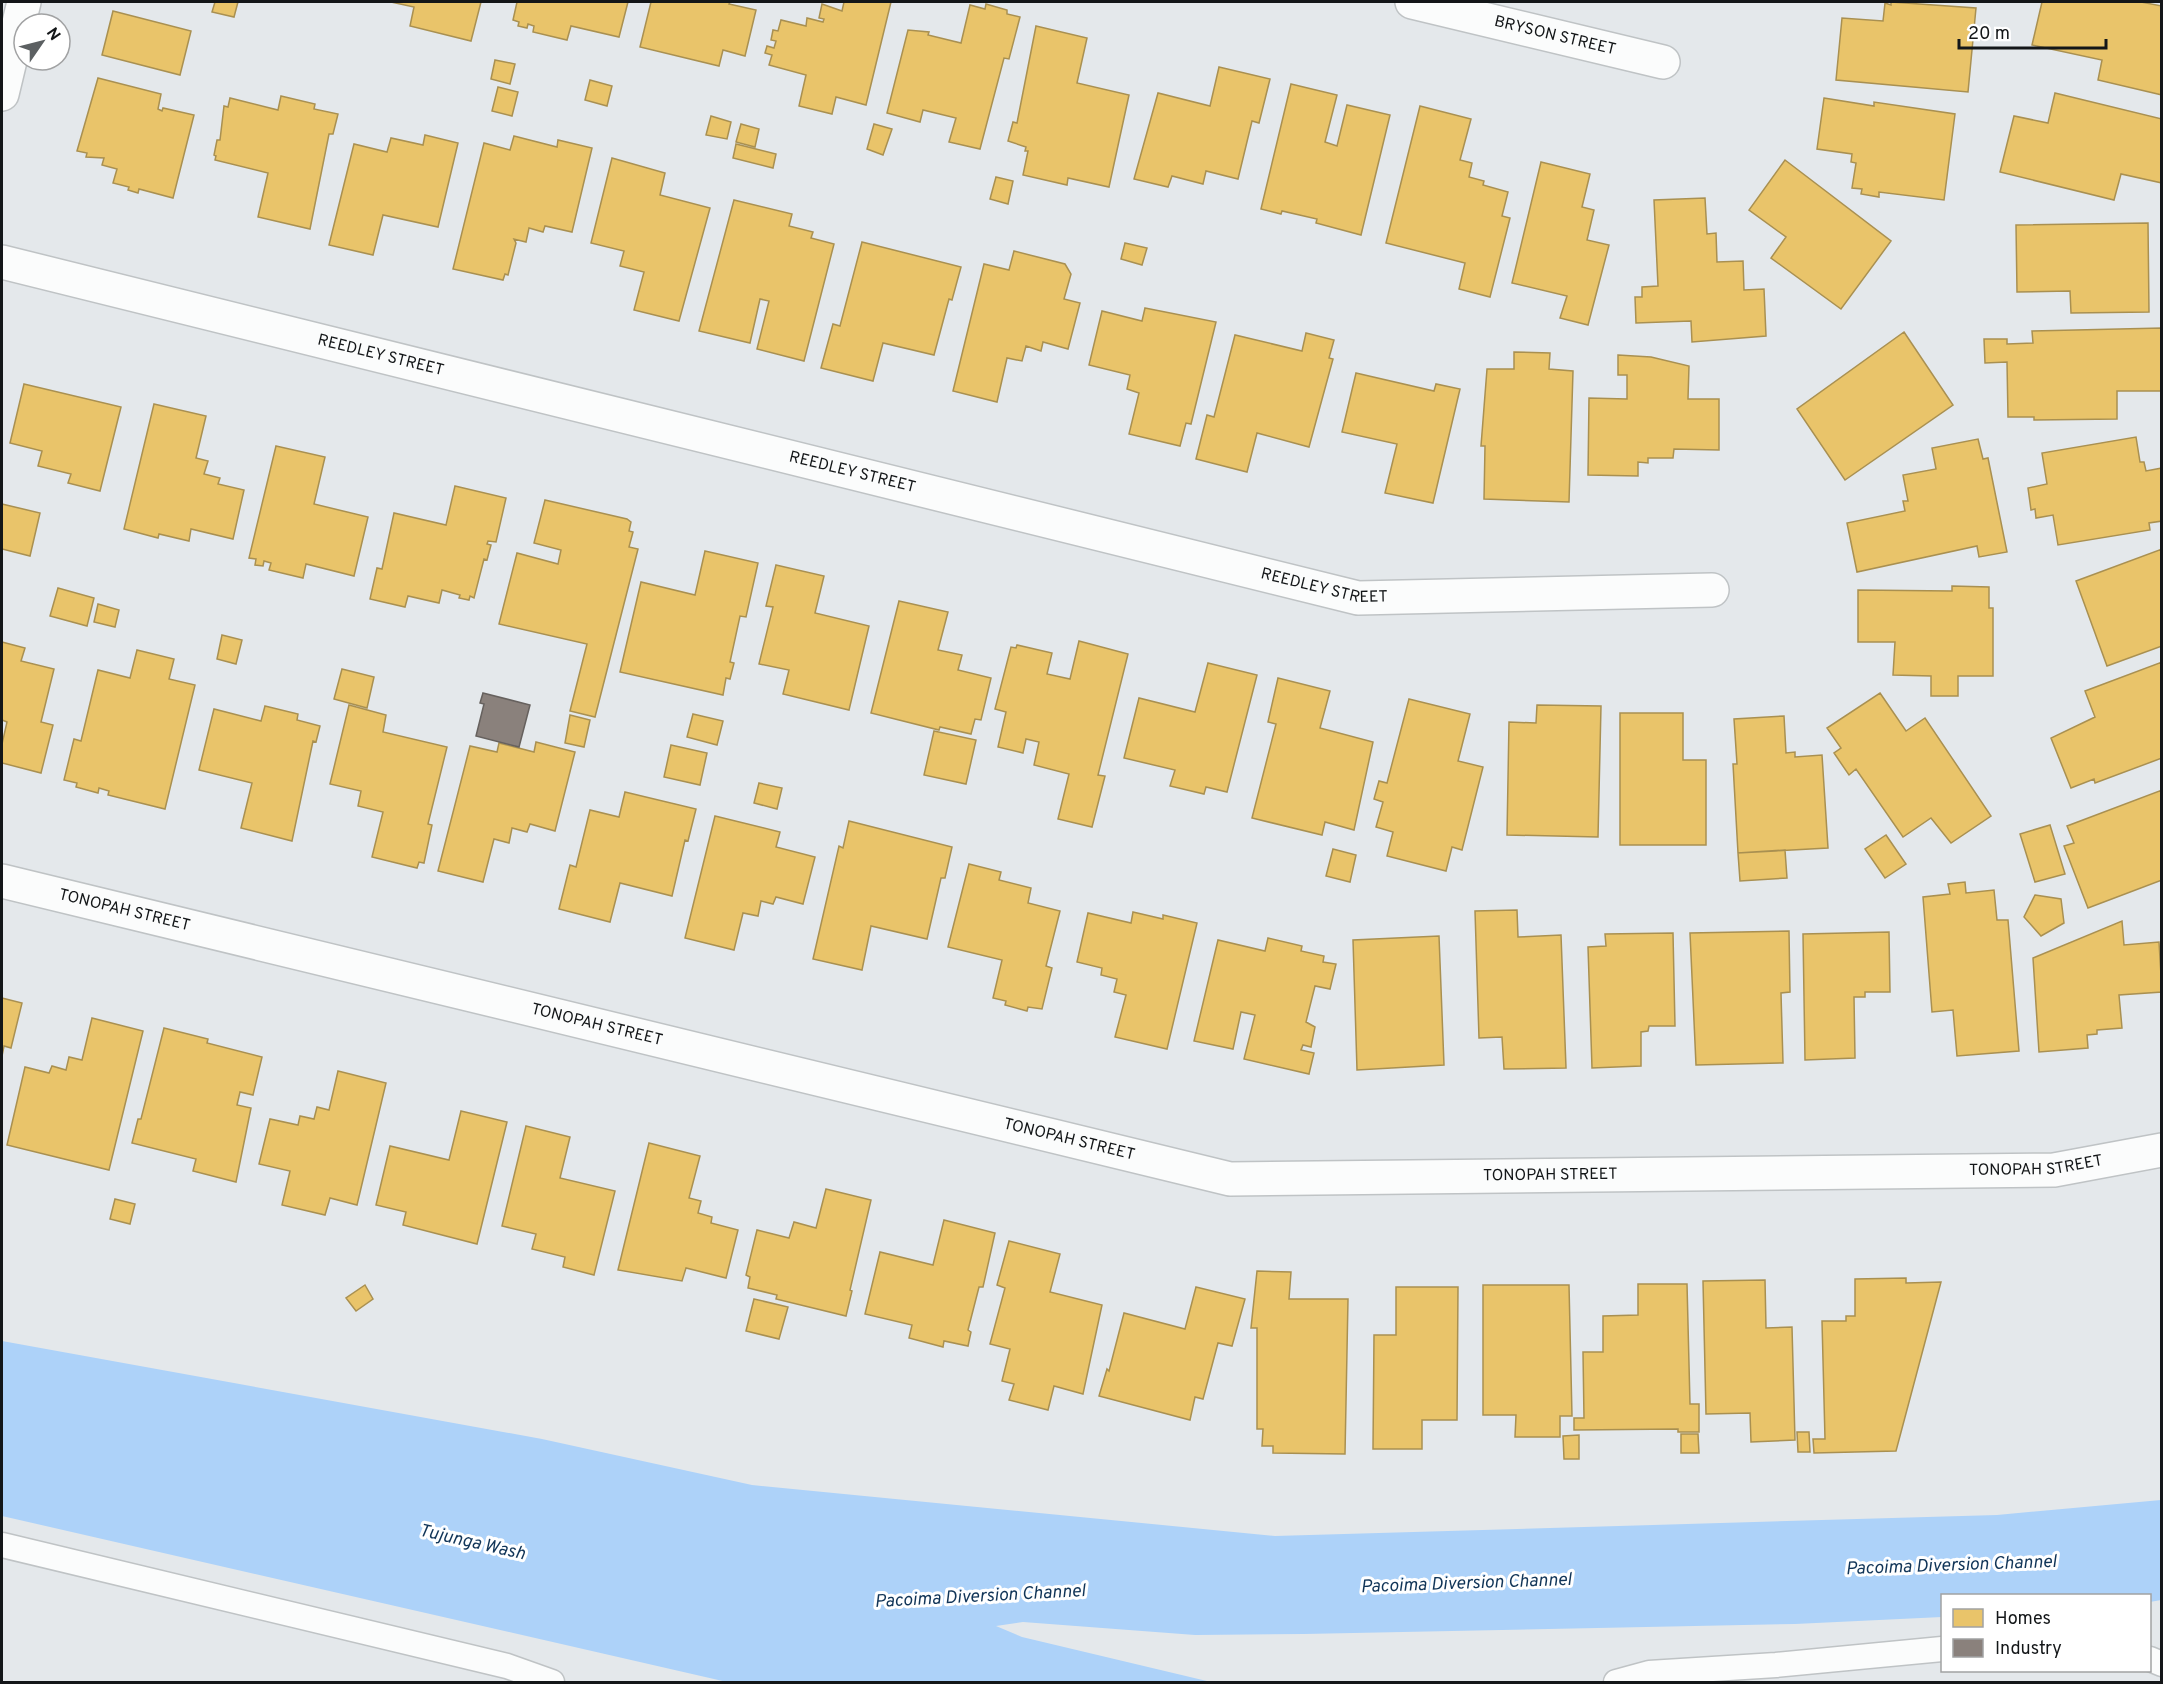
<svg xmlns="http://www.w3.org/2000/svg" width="2163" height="1684" viewBox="0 0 2163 1684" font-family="Overpass,sans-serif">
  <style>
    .water { fill: #add2f9 }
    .homes { fill: #e9c46a; stroke: #a99051; stroke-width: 1.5 }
    .industry { fill: #8a817c; stroke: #66615e; stroke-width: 1.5 }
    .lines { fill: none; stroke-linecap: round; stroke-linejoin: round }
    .service-casing { stroke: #bfc3c5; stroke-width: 27 }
    .minor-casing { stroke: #bfc3c5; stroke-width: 36 }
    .service { stroke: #fbfcfc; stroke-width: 24 }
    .minor { stroke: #fbfcfc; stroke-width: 33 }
    .labels { text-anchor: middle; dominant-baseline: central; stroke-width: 6; stroke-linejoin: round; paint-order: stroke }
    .street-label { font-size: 16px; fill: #131618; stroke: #fff }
    .water-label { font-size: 18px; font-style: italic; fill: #113558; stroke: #fff }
  </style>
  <rect width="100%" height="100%" fill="#e4e8eb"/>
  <path class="water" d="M 2,1341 L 542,1439 L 752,1485 L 1275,1536 L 1997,1515 L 2161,1500 L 2161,1600 L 2150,1602 L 2150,1596 L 1942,1596 L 1942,1617 L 1795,1624 L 1304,1634 L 1195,1635 L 1023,1622 L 996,1626 L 1022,1637 L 1211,1682 L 727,1682 L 2,1516 Z"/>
  <path class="homes" d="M 215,2 L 238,2 L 234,17 L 212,12 Z
    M 391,2 L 481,2 L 471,41 L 410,26 L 414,7 Z
    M 517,2 L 628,2 L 619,37 L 571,26 L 567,40 L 533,32 L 534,26 L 528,24 L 527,28 L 518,26 L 519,22 L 513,20 Z
    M 651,2 L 730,2 L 729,4 L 756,10 L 745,56 L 723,50 L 719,66 L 640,47 Z
    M 844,2 L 891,2 L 866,105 L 836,97 L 832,114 L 799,106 L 806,75 L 769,65 L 772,55 L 765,53 L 767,46 L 774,48 L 776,41 L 771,40 L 773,30 L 778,31 L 781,20 L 806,26 L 807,18 L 823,22 L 824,19 L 819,18 L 822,4 L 842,11 Z
    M 1891,2 L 1976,8 L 1968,92 L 1836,80 L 1842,18 L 1883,21 L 1885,3 L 1891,5 Z
    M 2042,2 L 2141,2 L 2162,6 L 2162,95 L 2098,80 L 2102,60 L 2032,45 Z
    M 986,4 L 1007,10 L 1007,14 L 1020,17 L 1009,59 L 1004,58 L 980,149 L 949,142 L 956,118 L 923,110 L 920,122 L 887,113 L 908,30 L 929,32 L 928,35 L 961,43 L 970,5 L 985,9 Z
    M 113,11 L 191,31 L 180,75 L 102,55 Z
    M 1036,26 L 1087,38 L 1077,83 L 1129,95 L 1109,187 L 1068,178 L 1067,185 L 1023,175 L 1028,151 L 1025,151 L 1026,147 L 1008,141 L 1013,122 L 1017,123 Z
    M 495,60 L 515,64 L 510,84 L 491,79 Z
    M 1219,67 L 1270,79 L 1259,123 L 1252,121 L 1238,179 L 1206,171 L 1203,184 L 1172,176 L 1168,187 L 1134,179 L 1158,93 L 1210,106 Z
    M 98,78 L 161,94 L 158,109 L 162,111 L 163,108 L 194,115 L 173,198 L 139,189 L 138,193 L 128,190 L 129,187 L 113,183 L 117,169 L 102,165 L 104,158 L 86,157 L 87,153 L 77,151 Z
    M 590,80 L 612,86 L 607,106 L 585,100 Z
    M 1291,84 L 1337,95 L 1325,142 L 1337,146 L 1347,105 L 1390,115 L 1361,235 L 1316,223 L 1317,219 L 1282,211 L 1281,214 L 1261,209 Z
    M 498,87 L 518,92 L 512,116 L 492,111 Z
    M 2055,93 L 2162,119 L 2162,183 L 2121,174 L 2114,200 L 2000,172 L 2014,116 L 2048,123 Z
    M 281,96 L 315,104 L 314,109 L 338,114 L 333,134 L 329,134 L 310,229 L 258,217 L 268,173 L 215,160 L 216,156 L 214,155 L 217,140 L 220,140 L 224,106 L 228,107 L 230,98 L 278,110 Z
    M 1824,98 L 1874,106 L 1874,102 L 1955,114 L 1944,200 L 1879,192 L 1879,197 L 1861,194 L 1862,189 L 1852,188 L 1856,163 L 1851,162 L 1852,154 L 1817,149 Z
    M 1420,106 L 1471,119 L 1460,160 L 1472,163 L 1469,177 L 1484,181 L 1483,185 L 1508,192 L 1502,216 L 1510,218 L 1490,297 L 1459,289 L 1465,263 L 1386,243 Z
    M 711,116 L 731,122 L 727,139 L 706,135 Z
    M 741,124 L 759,129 L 755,147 L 736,142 Z
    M 874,124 L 892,129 L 883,155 L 867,149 Z
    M 425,135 L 458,143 L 438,227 L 383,215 L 373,255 L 329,245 L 354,144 L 387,152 L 391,138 L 423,145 Z
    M 514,136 L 557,147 L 558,140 L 592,148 L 572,232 L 545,226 L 543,232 L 529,228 L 526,242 L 514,239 L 516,243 L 508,275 L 505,274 L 503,280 L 453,269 L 484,143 L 510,150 Z
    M 736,144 L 776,154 L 773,168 L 733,158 Z
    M 612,158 L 665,173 L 660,195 L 710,208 L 679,321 L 634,310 L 644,272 L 620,266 L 624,251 L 591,243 Z
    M 1785,160 L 1891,241 L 1841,309 L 1771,258 L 1786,237 L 1749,210 Z
    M 1541,162 L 1590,174 L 1582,207 L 1594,210 L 1587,240 L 1609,245 L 1588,325 L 1560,318 L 1567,296 L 1512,283 Z
    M 996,177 L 1013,181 L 1008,204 L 990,199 Z
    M 1705,198 L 1707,234 L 1716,233 L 1717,262 L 1743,261 L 1744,290 L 1764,289 L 1766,336 L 1692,342 L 1691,321 L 1636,323 L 1635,297 L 1642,297 L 1642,287 L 1658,286 L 1654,200 Z
    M 734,200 L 792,214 L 789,226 L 813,232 L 811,238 L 834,244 L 804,361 L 757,349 L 769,301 L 760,299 L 750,343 L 699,331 Z
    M 2148,223 L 2149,312 L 2071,313 L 2070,291 L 2017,292 L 2016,225 Z
    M 862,242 L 961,267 L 952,300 L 949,299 L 934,355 L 883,343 L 873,381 L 821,368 L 833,324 L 840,326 Z
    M 1125,243 L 1147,248 L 1142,265 L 1121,259 Z
    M 1014,251 L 1065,264 L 1071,274 L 1064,299 L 1080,303 L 1068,349 L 1043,342 L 1041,351 L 1026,346 L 1022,361 L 1007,358 L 997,402 L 953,391 L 984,264 L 1009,270 Z
    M 1145,308 L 1216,322 L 1191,424 L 1186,423 L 1180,446 L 1129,434 L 1139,393 L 1127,389 L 1130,375 L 1089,365 L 1102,311 L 1142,321 Z
    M 2162,328 L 2162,391 L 2117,391 L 2117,419 L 2034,420 L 2034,417 L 2008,417 L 2007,362 L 1985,363 L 1984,339 L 2007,339 L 2007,344 L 2033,343 L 2032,331 Z
    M 1904,332 L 1953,405 L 1845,480 L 1797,409 Z
    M 1306,333 L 1334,340 L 1329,358 L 1333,359 L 1309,447 L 1257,433 L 1247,472 L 1196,459 L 1207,415 L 1214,417 L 1235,335 L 1302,351 Z
    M 1514,352 L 1550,353 L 1549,369 L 1573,371 L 1569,502 L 1484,499 L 1485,446 L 1481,446 L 1487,369 L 1514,369 Z
    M 1618,355 L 1651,357 L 1689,366 L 1688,399 L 1719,399 L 1719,450 L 1674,449 L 1673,458 L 1648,458 L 1648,463 L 1638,462 L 1638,476 L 1588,475 L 1589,398 L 1627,399 L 1627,375 L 1618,375 Z
    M 1356,373 L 1434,391 L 1436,384 L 1460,389 L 1433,503 L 1385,493 L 1397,444 L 1342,432 Z
    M 24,384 L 121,407 L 100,491 L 68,483 L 71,474 L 38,466 L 42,451 L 10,443 Z
    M 154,404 L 206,416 L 196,458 L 208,461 L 204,474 L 220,478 L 218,484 L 244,490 L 233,539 L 191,529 L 189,541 L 159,534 L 158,538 L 124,529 Z
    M 2136,437 L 2140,462 L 2144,462 L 2146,471 L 2162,468 L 2162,521 L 2149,523 L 2150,530 L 2058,545 L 2053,515 L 2036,518 L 2035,509 L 2031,510 L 2028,488 L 2047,484 L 2042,453 Z
    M 1978,439 L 1983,459 L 1988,458 L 2007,552 L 1979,557 L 1977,546 L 1857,572 L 1847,523 L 1905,511 L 1903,501 L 1908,501 L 1903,475 L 1936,469 L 1932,448 Z
    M 276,446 L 325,457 L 314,504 L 368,517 L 354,576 L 306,564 L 303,578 L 269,570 L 271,563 L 264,561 L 263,566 L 255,565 L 256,559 L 249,558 Z
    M 455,486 L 506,498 L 496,542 L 488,541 L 487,544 L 491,545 L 487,560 L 484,559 L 474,598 L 470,596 L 469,600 L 459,598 L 460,595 L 442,590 L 439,603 L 408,596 L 405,607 L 370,599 L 377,568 L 382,569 L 394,513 L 446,525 Z
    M 545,500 L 627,519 L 631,522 L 629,531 L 633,532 L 629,547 L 638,549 L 595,717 L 570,711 L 587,644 L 499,624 L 517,553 L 558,564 L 561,550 L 534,543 Z
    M 2,504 L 40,513 L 30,556 L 2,549 Z
    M 2162,549 L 2162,646 L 2107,666 L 2076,581 Z
    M 705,551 L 758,563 L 746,617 L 740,616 L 730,662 L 734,663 L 730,679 L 726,678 L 723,695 L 620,672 L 641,582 L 695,595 Z
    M 776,565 L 824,576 L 815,613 L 869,626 L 849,710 L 783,694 L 789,670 L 759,664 L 773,607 L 766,606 Z
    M 1952,586 L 1989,587 L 1989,608 L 1993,608 L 1993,676 L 1958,676 L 1958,696 L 1931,696 L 1931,676 L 1893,675 L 1895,642 L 1858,642 L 1858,590 L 1952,591 Z
    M 58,588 L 94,598 L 87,626 L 50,616 Z
    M 899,601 L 948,612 L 938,650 L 962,655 L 958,670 L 991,678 L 981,720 L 975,719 L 971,734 L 940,727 L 939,730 L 871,713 Z
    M 98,604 L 119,610 L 115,627 L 94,622 Z
    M 222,635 L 242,640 L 236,664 L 217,659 Z
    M 1079,641 L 1128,654 L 1098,775 L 1105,776 L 1092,827 L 1058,819 L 1069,774 L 1034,765 L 1039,742 L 1026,739 L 1023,753 L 998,747 L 1006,712 L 995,709 L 1011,647 L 1016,648 L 1017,645 L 1052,653 L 1047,674 L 1070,679 Z
    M 2,642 L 25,648 L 21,661 L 54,669 L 41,722 L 53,725 L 41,773 L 2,763 L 2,744 L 7,722 L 2,720 Z
    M 137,650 L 174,659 L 169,679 L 195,685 L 165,809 L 108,795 L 109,791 L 99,788 L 98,793 L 76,787 L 77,783 L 64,780 L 74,739 L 81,741 L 98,670 L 130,678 Z
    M 2162,662 L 2162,758 L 2095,783 L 2094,779 L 2071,788 L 2051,738 L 2095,717 L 2085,691 Z
    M 1208,663 L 1257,675 L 1227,792 L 1206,787 L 1204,794 L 1170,786 L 1175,770 L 1124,758 L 1139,698 L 1195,712 Z
    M 342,669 L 374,677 L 367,708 L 334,699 Z
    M 1278,678 L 1330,691 L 1320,728 L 1373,742 L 1354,830 L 1325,822 L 1322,835 L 1252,818 L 1276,724 L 1268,722 Z
    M 1880,693 L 1906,731 L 1925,718 L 1991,816 L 1951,843 L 1931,818 L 1903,837 L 1856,769 L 1849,775 L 1834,753 L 1841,748 L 1827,728 Z
    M 1409,699 L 1470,714 L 1458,761 L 1483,767 L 1462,850 L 1452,847 L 1446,871 L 1387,856 L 1393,832 L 1376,827 L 1383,802 L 1374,799 L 1379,781 L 1387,783 Z
    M 349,705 L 386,715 L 383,732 L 447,747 L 428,824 L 432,825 L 424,863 L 419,862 L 417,868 L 372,857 L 383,812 L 358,806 L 361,791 L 330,784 Z
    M 1537,705 L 1601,706 L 1598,837 L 1507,835 L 1509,722 L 1536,723 Z
    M 265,706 L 298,714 L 297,720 L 320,726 L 316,742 L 313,741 L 292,841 L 241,828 L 252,783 L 199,770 L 214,709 L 261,721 Z
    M 1620,713 L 1683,713 L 1683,760 L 1706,760 L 1706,845 L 1620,845 Z
    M 693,714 L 723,721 L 717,745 L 687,737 Z
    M 570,715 L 590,720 L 584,747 L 565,743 Z
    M 1784,716 L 1786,753 L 1795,752 L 1795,757 L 1822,755 L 1828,848 L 1738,853 L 1733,764 L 1737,764 L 1734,719 Z
    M 934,731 L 976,740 L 966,784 L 924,775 Z
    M 536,742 L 575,752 L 555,831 L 530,824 L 527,832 L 512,828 L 509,843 L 494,839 L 483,882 L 438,871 L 470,746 L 497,752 L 499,743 L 534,752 Z
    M 671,745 L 707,753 L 700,785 L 664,777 Z
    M 759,783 L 782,788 L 777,809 L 754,803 Z
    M 2162,790 L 2162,880 L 2088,908 L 2064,846 L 2074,843 L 2067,826 Z
    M 625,792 L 696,809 L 688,841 L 685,840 L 672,896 L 620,883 L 610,922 L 559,909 L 570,865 L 576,867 L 590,810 L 619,817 Z
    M 715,816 L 780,832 L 776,847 L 815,857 L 803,904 L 776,897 L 773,904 L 761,901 L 758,916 L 743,913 L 734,950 L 685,938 Z
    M 849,821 L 952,847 L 945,878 L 941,878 L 927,939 L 871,926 L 862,970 L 813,959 L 839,846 L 843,848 Z
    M 2050,825 L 2065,874 L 2035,882 L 2020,834 Z
    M 1886,835 L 1906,864 L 1885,878 L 1865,849 Z
    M 1333,849 L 1356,855 L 1350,882 L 1326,876 Z
    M 1785,850 L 1787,878 L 1740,881 L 1738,853 Z
    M 969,864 L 1001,872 L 999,880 L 1031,888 L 1028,903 L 1060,911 L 1046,966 L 1052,968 L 1042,1009 L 1028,1007 L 1027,1011 L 1005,1005 L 1006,1001 L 993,998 L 1002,960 L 948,947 Z
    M 1965,882 L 1966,893 L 1994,890 L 1997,920 L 2008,920 L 2019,1051 L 1957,1056 L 1953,1010 L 1932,1012 L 1923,897 L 1950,894 L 1948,884 Z
    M 2035,895 L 2061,899 L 2064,923 L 2041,936 L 2024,917 Z
    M 1517,910 L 1518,937 L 1561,935 L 1566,1068 L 1504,1069 L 1502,1037 L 1479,1038 L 1475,911 Z
    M 1133,912 L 1163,919 L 1163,915 L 1197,923 L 1167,1049 L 1115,1037 L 1126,995 L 1114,992 L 1117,979 L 1101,975 L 1102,968 L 1077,962 L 1088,913 L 1131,923 Z
    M 2122,921 L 2124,945 L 2159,942 L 2162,992 L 2119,995 L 2122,1028 L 2097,1030 L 2097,1034 L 2087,1035 L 2088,1048 L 2039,1052 L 2033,958 Z
    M 1789,931 L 1790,992 L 1781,993 L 1783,1063 L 1696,1065 L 1690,933 Z
    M 1889,932 L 1890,992 L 1865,992 L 1865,997 L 1854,997 L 1855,1058 L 1805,1060 L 1803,934 Z
    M 1673,933 L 1675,1026 L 1649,1026 L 1648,1031 L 1641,1032 L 1641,1066 L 1592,1068 L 1588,947 L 1606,946 L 1605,934 Z
    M 1439,936 L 1444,1065 L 1357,1070 L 1353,940 Z
    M 1268,938 L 1302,946 L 1301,951 L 1324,956 L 1323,962 L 1336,964 L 1330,989 L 1315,986 L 1306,1022 L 1315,1027 L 1311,1047 L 1303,1045 L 1301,1050 L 1314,1053 L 1309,1074 L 1244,1059 L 1255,1015 L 1241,1012 L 1233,1049 L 1194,1041 L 1218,940 L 1265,951 Z
    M 2,998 L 22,1003 L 11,1048 L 4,1046 L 2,1056 Z
    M 92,1018 L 143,1031 L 109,1170 L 7,1145 L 25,1067 L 49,1073 L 52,1066 L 66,1070 L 69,1057 L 82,1060 Z
    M 164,1028 L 208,1039 L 207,1043 L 262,1057 L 253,1095 L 240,1092 L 237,1105 L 251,1108 L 236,1182 L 193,1171 L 196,1159 L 132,1143 L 138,1119 L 141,1119 Z
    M 338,1071 L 386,1083 L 357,1205 L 330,1198 L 325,1215 L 282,1205 L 290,1171 L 259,1164 L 270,1119 L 298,1125 L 300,1116 L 314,1119 L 317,1107 L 329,1110 Z
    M 461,1111 L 507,1122 L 477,1244 L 403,1225 L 406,1212 L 376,1205 L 390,1146 L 449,1160 Z
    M 526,1126 L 570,1137 L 560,1178 L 615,1191 L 594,1275 L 563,1267 L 565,1257 L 532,1249 L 536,1234 L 502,1226 Z
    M 649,1143 L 700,1156 L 689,1198 L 701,1201 L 698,1213 L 712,1217 L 711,1223 L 738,1230 L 726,1278 L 686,1268 L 682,1281 L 618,1270 Z
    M 826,1189 L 871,1200 L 850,1290 L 852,1291 L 846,1316 L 776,1299 L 777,1295 L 748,1288 L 750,1277 L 746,1275 L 757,1230 L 789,1238 L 794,1222 L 816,1228 Z
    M 115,1199 L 135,1204 L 130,1224 L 110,1219 Z
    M 944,1220 L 995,1233 L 983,1287 L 979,1287 L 968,1330 L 971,1332 L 968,1346 L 944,1341 L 943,1347 L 909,1338 L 912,1325 L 865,1314 L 880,1252 L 933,1265 Z
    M 1009,1241 L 1060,1254 L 1050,1292 L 1102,1305 L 1083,1394 L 1054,1386 L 1048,1410 L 1009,1400 L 1014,1384 L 1002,1381 L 1010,1349 L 990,1344 L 1005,1288 L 997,1285 Z
    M 1257,1271 L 1291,1272 L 1289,1299 L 1348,1299 L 1345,1454 L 1273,1453 L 1273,1446 L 1262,1446 L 1263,1429 L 1257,1429 L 1257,1328 L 1251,1328 Z
    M 1906,1278 L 1906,1283 L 1941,1282 L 1896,1451 L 1814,1453 L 1813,1439 L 1825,1439 L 1822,1321 L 1846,1321 L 1846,1316 L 1855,1316 L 1855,1279 Z
    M 1765,1280 L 1766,1328 L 1792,1327 L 1795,1440 L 1751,1442 L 1750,1413 L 1706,1414 L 1703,1281 Z
    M 1638,1284 L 1687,1284 L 1690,1404 L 1699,1404 L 1699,1432 L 1678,1432 L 1678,1429 L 1574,1430 L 1574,1418 L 1584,1418 L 1583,1352 L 1603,1352 L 1603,1316 L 1638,1315 Z
    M 365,1285 L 373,1299 L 356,1311 L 346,1298 Z
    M 1483,1285 L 1569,1285 L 1572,1416 L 1560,1416 L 1560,1437 L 1515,1437 L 1516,1415 L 1483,1415 Z
    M 1196,1287 L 1245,1299 L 1232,1346 L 1218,1343 L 1203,1399 L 1195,1397 L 1190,1420 L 1099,1396 L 1107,1369 L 1109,1371 L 1124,1313 L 1185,1329 Z
    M 1396,1287 L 1458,1287 L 1457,1420 L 1422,1420 L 1422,1449 L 1373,1449 L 1374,1335 L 1396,1335 Z
    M 754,1299 L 788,1307 L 779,1339 L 746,1331 Z
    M 1797,1432 L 1809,1432 L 1810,1452 L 1798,1452 Z
    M 1681,1434 L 1698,1434 L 1699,1453 L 1681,1453 Z
    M 1579,1435 L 1579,1459 L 1564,1459 L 1563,1436 Z"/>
  <path class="industry" d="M 483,693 L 530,705 L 519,747 L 476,736 L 484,704 L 480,703 Z"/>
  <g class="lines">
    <defs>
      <path id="service" d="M 2,1545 L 507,1666 L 552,1682
        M 2150,1659 L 2162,1664
        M 1616,1682 L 1649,1673 L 1776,1665 L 1942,1649"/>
      <g id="minor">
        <path id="s1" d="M 1412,2 L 1663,62"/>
        <path d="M 2,94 L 24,2"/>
        <path id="s2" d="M 2,262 L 1358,598 L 1712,590"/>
        <path id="s3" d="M 2,881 L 1230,1179 L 2054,1170 L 2162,1150"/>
      </g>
    </defs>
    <use href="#service" class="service-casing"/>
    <use href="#minor" class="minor-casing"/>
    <use href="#service" class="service"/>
    <use href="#minor" class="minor"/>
  </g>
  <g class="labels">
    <g class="street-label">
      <text stroke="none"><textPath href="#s1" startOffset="147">BRYSON STREET</textPath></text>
      <text stroke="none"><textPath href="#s2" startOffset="390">REEDLEY STREET</textPath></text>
      <text stroke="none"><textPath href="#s2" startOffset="876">REEDLEY STREET</textPath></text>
      <text stroke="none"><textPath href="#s2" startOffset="1362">REEDLEY STREET</textPath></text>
      <text stroke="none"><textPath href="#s3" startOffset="126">TONOPAH STREET</textPath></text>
      <text stroke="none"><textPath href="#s3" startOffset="612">TONOPAH STREET</textPath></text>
      <text stroke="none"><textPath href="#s3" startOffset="1098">TONOPAH STREET</textPath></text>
      <text stroke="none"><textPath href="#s3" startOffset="2070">TONOPAH STREET</textPath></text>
      <text stroke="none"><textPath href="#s3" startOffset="1584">TONOPAH STREET</textPath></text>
    </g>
    <g class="water-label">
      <text transform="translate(472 1543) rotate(13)">Tujunga Wash</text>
      <text transform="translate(1951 1566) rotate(-2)">Pacoima Diversion Channel</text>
      <text transform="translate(1466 1584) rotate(-2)">Pacoima Diversion Channel</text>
      <text transform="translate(980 1597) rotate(-3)">Pacoima Diversion Channel</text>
    </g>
  </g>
  <rect width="2163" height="1684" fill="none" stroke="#131618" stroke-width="6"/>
  <rect x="1941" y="1594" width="210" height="78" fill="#ffffff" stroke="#a1a2a3" stroke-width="1.5"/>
  <rect x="1953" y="1609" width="30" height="18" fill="#e9c46a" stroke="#a1a2a3" stroke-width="1.5"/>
  <text x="1995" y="1624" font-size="18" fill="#131618">Homes</text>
  <rect x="1953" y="1639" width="30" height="18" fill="#8a817c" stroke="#a1a2a3" stroke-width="1.5"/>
  <text x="1995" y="1654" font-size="18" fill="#131618">Industry</text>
  <g transform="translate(42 42) rotate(55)"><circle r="28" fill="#ffffff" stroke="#a1a2a3" stroke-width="1.5"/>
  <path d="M0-4.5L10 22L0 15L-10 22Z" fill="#5c6062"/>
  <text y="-9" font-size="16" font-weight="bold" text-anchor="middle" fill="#131618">N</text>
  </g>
  <path d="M1959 39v9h147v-9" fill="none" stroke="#131618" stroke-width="3"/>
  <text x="1968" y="39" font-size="18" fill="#131618" stroke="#ffffff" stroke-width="4.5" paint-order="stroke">20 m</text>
</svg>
